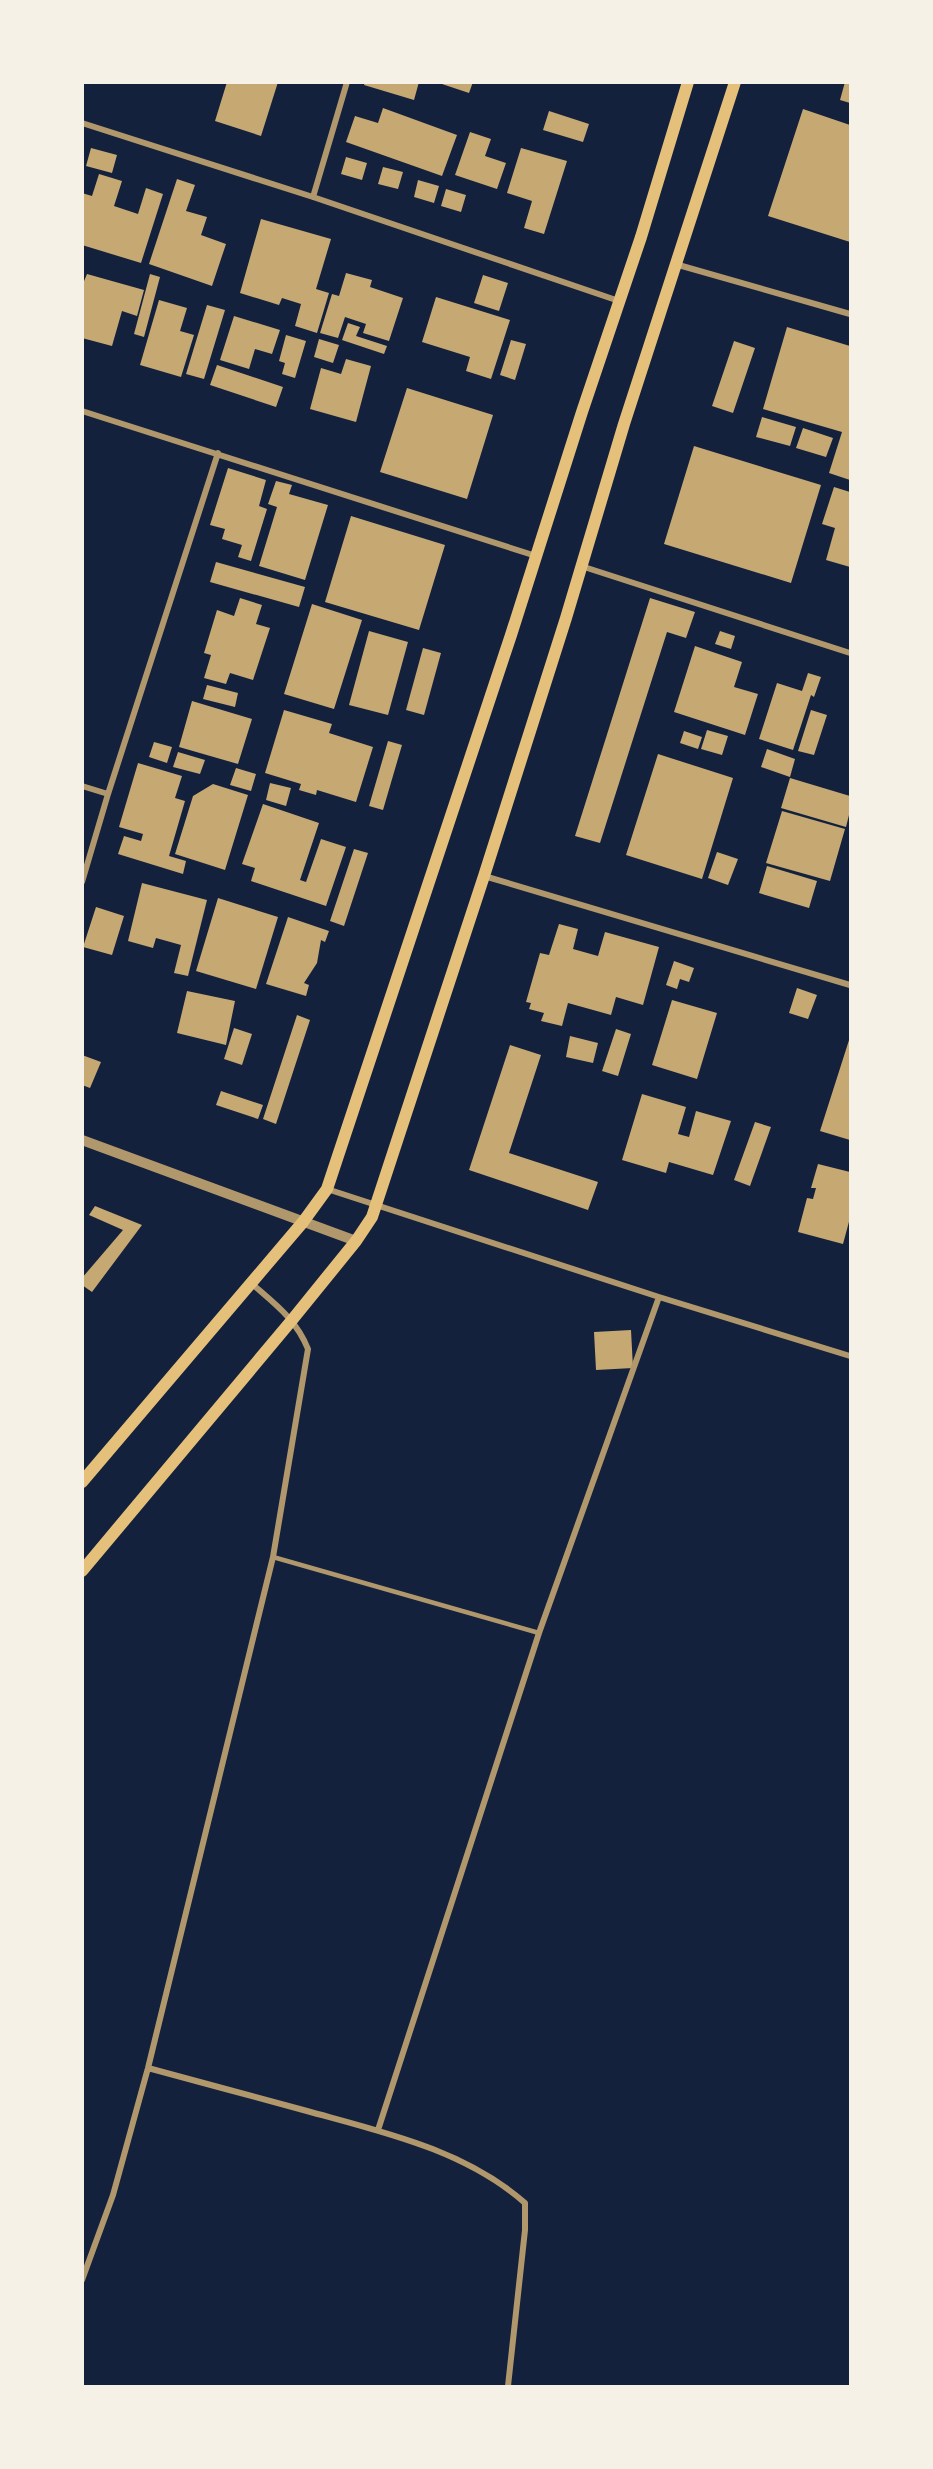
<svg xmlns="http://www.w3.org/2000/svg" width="933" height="2469" viewBox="0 0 933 2469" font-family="'DM Sans',sans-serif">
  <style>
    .building { fill: #c6a872 }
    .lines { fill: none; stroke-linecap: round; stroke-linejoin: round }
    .service { stroke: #b1986c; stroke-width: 4.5 }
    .minor { stroke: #b1986c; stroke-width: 6 }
    .tertiary { stroke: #b1986c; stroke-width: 10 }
    .secondary { stroke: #e5c07b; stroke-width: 12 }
  </style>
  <rect width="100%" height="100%" fill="#14213d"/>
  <path class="building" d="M 227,82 L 278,82 L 261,136 L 215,121 Z
    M 365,82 L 419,82 L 414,100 L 364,85 Z
    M 436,82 L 473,82 L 469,93 Z
    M 845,82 L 850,82 L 850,103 L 840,100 Z
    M 383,108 L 457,135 L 442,176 L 346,142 L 355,116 L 378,123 Z
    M 803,109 L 850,125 L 850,242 L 768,216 Z
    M 549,111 L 589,124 L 583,142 L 543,130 Z
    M 470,132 L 491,139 L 485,156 L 506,163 L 497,189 L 455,175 Z
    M 91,148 L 117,155 L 112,173 L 86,166 Z
    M 521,148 L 567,161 L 544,234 L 524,228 L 532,201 L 507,193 Z
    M 346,157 L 367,163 L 362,180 L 341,174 Z
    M 383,167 L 403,172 L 398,189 L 378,184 Z
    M 99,174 L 122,181 L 114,206 L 138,214 L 146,188 L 163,194 L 141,263 L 82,245 L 82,193 L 92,196 Z
    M 177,179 L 195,185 L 186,211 L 207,217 L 201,235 L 226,244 L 212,286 L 149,264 Z
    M 418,180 L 439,186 L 434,203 L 414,197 Z
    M 446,189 L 466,195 L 461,212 L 441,206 Z
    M 261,219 L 331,239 L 316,289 L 329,293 L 317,333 L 295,326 L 301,304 L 282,298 L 279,305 L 240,293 Z
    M 346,273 L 372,280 L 370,287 L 403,298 L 389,341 L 363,333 L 366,324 L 345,317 L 338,338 L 320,333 L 332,294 L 339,296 Z
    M 87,274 L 144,290 L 137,316 L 122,311 L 112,346 L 82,338 L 82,286 Z
    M 150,274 L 160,277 L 144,337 L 134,334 Z
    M 483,275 L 508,283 L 499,311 L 474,303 Z
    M 436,297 L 510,320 L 491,379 L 466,371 L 470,357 L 422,342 Z
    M 159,300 L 187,308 L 180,331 L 194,335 L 181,377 L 140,365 Z
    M 207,305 L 225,310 L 204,379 L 186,374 Z
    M 234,316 L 280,330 L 272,354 L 255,349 L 249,369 L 220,360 Z
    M 348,323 L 360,327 L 356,336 L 387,346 L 384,354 L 342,340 Z
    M 787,327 L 850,346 L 850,480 L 829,473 L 842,432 L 763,409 Z
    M 286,335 L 306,341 L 295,378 L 282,374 L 285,363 L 279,361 Z
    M 319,339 L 339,345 L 333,363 L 314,357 Z
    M 511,340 L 526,344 L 515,380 L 500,375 Z
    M 734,341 L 755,348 L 733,413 L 712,406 Z
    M 346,359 L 371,366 L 356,422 L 310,409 L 321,368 L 341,374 Z
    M 217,365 L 283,387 L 276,407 L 210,385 Z
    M 407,388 L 493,415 L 467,499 L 380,472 Z
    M 762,417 L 796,427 L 790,446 L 756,437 Z
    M 803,428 L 833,438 L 826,457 L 796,448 Z
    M 694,446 L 821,485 L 791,583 L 664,544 Z
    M 228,468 L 266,480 L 259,506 L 267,509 L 251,561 L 238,557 L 242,545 L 222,539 L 225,529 L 210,525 Z
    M 276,481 L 292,485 L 289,494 L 328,505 L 305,580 L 259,566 L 277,507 L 268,504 Z
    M 834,487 L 850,492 L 850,567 L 826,560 L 835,528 L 822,524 Z
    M 351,516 L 445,545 L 419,630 L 325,602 Z
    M 216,562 L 305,587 L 299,607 L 210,582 Z
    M 240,598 L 262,605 L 256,624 L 270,628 L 253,680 L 230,673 L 226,684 L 204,678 L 211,655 L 204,653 L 217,610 L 234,616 Z
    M 650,598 L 695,612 L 686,638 L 667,632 L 600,843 L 575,836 Z
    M 312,604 L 362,620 L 334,709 L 284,694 Z
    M 369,631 L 408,642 L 388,715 L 349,705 Z
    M 720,631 L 735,636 L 731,649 L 715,644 Z
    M 695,646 L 742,662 L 734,687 L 758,694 L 745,735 L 674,712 Z
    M 423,648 L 441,653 L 424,715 L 406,710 Z
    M 808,673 L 821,677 L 814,697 L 811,695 L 793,750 L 759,739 L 777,683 L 802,691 Z
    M 207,685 L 238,693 L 235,707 L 203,699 Z
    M 192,701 L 252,719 L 238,764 L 179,747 Z
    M 284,710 L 332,724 L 329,733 L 373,747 L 356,802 L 317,790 L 316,795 L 299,790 L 301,784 L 265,773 Z
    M 811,710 L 827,715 L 814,755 L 798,751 Z
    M 707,730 L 728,736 L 722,755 L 701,749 Z
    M 684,731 L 702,737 L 698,749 L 680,743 Z
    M 388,741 L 402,745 L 383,810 L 369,806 Z
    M 154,742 L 172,747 L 167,763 L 149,757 Z
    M 767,749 L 795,759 L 790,777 L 761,767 Z
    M 178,752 L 205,760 L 200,774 L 173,767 Z
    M 658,754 L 733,778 L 702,879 L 626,855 Z
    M 138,763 L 182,776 L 175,798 L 185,801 L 169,856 L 186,861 L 183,874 L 118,854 L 124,836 L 141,841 L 143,834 L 119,827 Z
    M 236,768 L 256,774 L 251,791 L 230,785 Z
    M 790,778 L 850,796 L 850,811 L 846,827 L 781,808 Z
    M 270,783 L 291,788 L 286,806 L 266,800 Z
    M 213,784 L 248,795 L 225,870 L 175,854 L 193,796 Z
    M 263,804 L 319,823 L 300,880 L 306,882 L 321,839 L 346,847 L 326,906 L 251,881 L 255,868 L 242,864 Z
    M 782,811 L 845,829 L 830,881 L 766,863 Z
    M 354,849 L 368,853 L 344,926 L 330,921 Z
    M 717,852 L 738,859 L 728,885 L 708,878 Z
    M 767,866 L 817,881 L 809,908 L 759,893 Z
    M 142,883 L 207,900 L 188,976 L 174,973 L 181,945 L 156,938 L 153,948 L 128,941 Z
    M 218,898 L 278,917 L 256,989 L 196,971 Z
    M 96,907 L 124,916 L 112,955 L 83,947 Z
    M 288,917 L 329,931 L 325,942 L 321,940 L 317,963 L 304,983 L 309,985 L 306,996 L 266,984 Z
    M 559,924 L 578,929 L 573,949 L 598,956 L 605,932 L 659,947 L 643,1005 L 616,997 L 611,1015 L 568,1003 L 562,1026 L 541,1021 L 544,1013 L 529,1009 L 531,1003 L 526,1002 L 540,953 L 549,955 Z
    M 674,961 L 694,968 L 689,982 L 680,979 L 677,989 L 666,985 Z
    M 797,988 L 817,995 L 808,1019 L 789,1013 Z
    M 187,991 L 235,1001 L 226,1045 L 177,1033 Z
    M 672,1000 L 717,1013 L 697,1079 L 652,1065 Z
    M 297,1015 L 310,1020 L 276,1124 L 263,1119 Z
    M 234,1028 L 252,1034 L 242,1065 L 224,1059 Z
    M 616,1029 L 631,1034 L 618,1076 L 602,1071 Z
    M 570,1036 L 598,1043 L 593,1063 L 566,1057 Z
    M 850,1037 L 850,1140 L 820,1131 Z
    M 510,1045 L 541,1055 L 509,1153 L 598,1182 L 588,1210 L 469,1170 Z
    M 82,1055 L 101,1062 L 90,1088 L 82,1085 Z
    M 221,1091 L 263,1105 L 258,1119 L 216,1105 Z
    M 642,1094 L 686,1107 L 678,1134 L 689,1137 L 696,1111 L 731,1121 L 713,1175 L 669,1162 L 666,1173 L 622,1160 Z
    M 755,1122 L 771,1127 L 750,1186 L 734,1180 Z
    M 818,1164 L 850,1172 L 850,1218 L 843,1244 L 798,1232 L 807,1198 L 813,1199 L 816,1188 L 811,1188 Z
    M 95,1206 L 142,1225 L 92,1292 L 82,1285 L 82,1278 L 123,1230 L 89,1215 Z
    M 631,1330 L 633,1368 L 596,1370 L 594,1332 Z"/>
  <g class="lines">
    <path class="service" d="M 273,1557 L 539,1633"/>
    <path class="minor" d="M 82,123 L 313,197 L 619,301
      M 313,197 L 347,82
      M 675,264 L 850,314
      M 82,411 L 536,556
      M 581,566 L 850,653
      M 82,786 L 108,794
      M 484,876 L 850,985
      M 82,882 L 108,794 L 218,453
      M 327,1189 L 659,1297 L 850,1356
      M 148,2068 C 201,2082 254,2097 307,2111 C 383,2132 465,2150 525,2203 L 525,2230 L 508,2386
      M 378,2130 L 539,1633 L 659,1297
      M 82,2280 L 113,2195 L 148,2068 L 273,1557 L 308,1349 C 296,1319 275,1304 251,1283"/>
    <path class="tertiary" d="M 82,1140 L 356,1241"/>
    <path class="secondary" d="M 82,1482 L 303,1222 L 327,1189 L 511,635 L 582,412 L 641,237 L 688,82
      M 82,1571 L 292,1320 L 356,1241 L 372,1217 L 484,876 L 566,618 L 624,424 L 735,82"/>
  </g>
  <rect width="933" height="2469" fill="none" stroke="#f6f1e7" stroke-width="168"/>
</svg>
